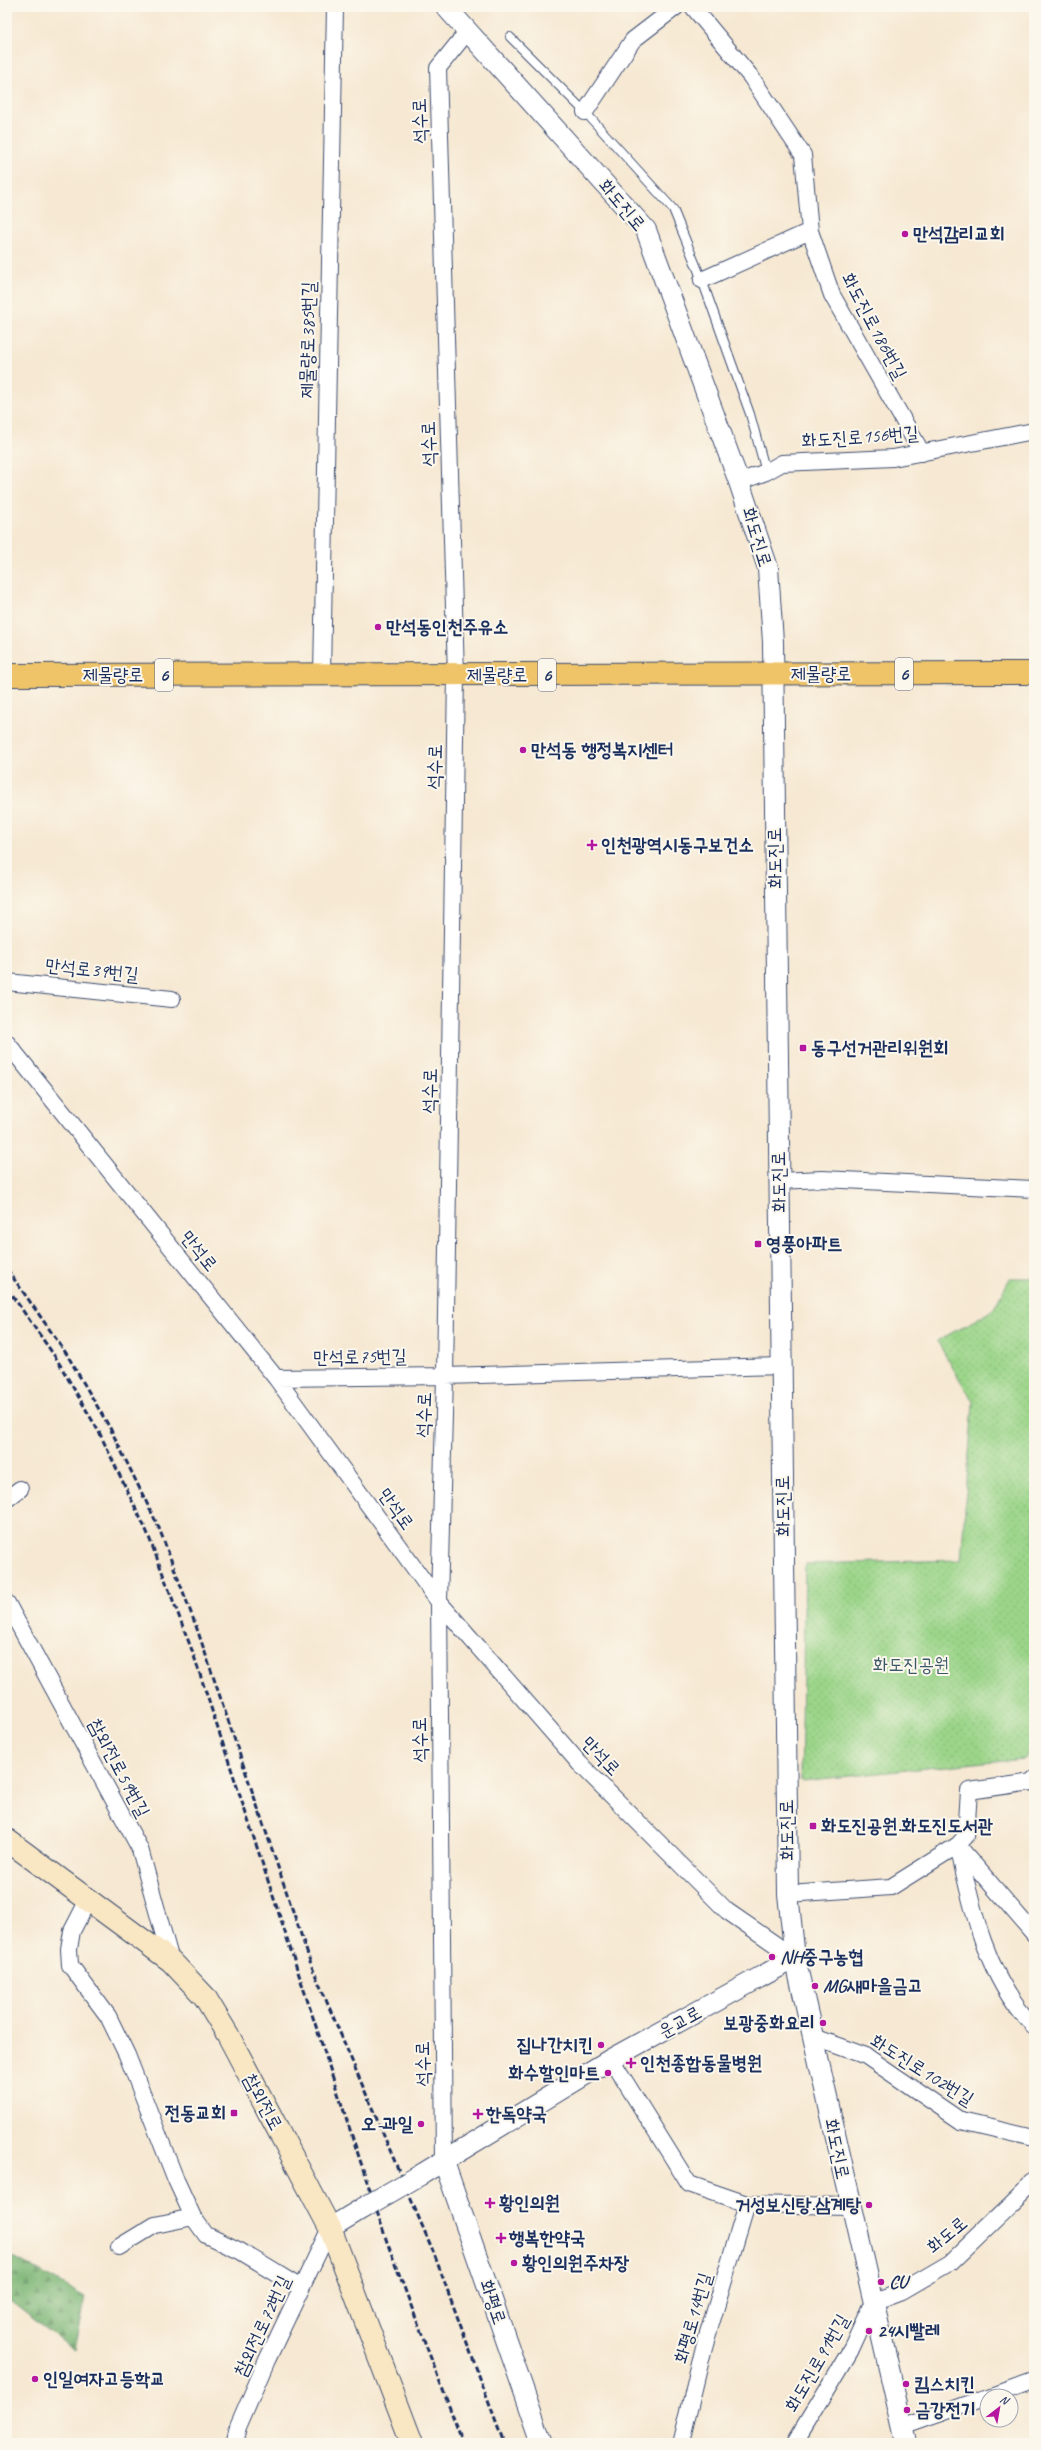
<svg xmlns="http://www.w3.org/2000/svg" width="1041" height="2450" viewBox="0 0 1041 2450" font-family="Caveat,'Poor Story',sans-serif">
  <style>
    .forest { fill: url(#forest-firs); stroke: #4c726a }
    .park { fill: url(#park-dots); stroke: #5b8274 }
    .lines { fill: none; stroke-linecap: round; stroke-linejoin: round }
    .service-casing { stroke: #3c4b6f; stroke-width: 10 }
    .minor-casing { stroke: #3c4b6f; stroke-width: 18 }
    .tertiary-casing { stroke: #3c4b6f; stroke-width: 22 }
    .secondary-casing { stroke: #3c4b6f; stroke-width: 24 }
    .primary-casing { stroke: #3c4b6f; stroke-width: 24 }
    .service { stroke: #fff; stroke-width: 8 }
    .minor { stroke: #fff; stroke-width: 16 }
    .tertiary { stroke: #fff; stroke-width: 20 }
    .secondary { stroke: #f9e7c3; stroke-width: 22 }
    .primary { stroke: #efc469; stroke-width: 22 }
    .rail { stroke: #1b2f5e; stroke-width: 3; stroke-dasharray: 6 3; stroke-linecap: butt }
    .tertiary-bridge-casing { stroke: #3c4b6f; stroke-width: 22; stroke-linecap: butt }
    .tertiary-bridge { stroke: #fff; stroke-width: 20 }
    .poi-dot { fill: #b5179e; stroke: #fbf7ec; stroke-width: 1.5 }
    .labels { text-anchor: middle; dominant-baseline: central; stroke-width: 4; stroke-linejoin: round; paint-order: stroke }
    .shield { fill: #fbf7ec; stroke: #5e6b89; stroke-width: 1 }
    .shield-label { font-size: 18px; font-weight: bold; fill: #1b2f5e }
    .street-label { font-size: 19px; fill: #1b2f5e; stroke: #fbf7ec }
    .poi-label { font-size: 19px; font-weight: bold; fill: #1b2f5e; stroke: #fbf7ec; text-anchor: start }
    .park-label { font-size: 19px; fill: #3b5869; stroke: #fbf7ec }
  </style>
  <defs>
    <pattern id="forest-firs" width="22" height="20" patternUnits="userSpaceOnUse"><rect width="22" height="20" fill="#7cb675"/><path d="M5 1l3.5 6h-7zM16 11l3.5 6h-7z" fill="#659463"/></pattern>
    <pattern id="park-dots" width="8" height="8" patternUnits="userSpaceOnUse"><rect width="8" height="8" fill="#9bd589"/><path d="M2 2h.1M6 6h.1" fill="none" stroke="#85b779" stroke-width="1.8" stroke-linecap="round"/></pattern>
  </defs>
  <rect width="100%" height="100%" fill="#fbf7ec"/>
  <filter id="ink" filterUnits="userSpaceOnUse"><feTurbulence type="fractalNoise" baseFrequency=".025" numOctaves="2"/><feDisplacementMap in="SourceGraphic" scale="8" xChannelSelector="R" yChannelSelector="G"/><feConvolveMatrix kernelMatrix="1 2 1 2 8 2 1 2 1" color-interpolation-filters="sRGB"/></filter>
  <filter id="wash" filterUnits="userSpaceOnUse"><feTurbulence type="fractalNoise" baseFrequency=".012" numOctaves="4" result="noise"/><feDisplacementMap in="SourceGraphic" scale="16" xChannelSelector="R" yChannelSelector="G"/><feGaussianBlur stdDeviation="0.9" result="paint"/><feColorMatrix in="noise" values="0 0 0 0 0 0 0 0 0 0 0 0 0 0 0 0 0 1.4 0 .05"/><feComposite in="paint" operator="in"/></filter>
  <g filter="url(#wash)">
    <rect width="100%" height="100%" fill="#f6e8d2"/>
    <path class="forest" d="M 7,2253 L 85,2297 L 74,2350 L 7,2299 Z"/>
    <path class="park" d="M 1010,1278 L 1034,1278 L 1034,1744 L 1024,1758 L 801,1781 L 805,1564 L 961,1560 L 973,1402 L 937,1341 L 993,1310 Z"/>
  </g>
  <g filter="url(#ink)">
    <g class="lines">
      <defs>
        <path id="service" d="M 510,37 L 585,112 L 673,209 L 702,280 L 750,414 L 766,472"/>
        <path id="minor" d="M 693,7 L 751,77 L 803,155 L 810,231 L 832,295 L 922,453
          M 585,112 L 633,40 L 676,7
          M 702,280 L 810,231
          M 739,482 L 766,472 L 782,463 L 893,458 L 1034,431
          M 322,674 L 335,7
          M 7,982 L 172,999
          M 7,1043 L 276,1378 L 439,1602 L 580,1764 L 727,1911 L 795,1958
          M 779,1181 L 822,1179 L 1034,1189
          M 276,1378 L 445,1376 L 781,1366
          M 7,1499 L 20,1489
          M 7,1603 L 140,1849 L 171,1961
          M 958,1845 C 971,1907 987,1980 1034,2027
          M 959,1847 L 1034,1934
          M 788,1894 L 891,1887 L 958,1845 L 966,1836 L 969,1791 L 1032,1782 L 1034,1779
          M 88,1900 L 72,1931 L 69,1949 L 70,1965 L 108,2016 L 127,2055 L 176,2180 L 193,2217 L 206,2235 L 240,2251 L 301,2288
          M 813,2037 L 866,2056 L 961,2121 L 1034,2138
          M 611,2059 L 689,2184 L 747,2204 L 850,2206
          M 444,2162 L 439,1602 L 445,1376 L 456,675 L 438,68 L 467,32
          M 119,2247 L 155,2225 L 193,2217
          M 990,2396 L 1034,2380
          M 902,2427 L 987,2397
          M 234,2443 L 238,2427 L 267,2360 L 330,2228
          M 681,2443 L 704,2347 L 747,2204
          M 795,2443 L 852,2348 L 873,2302 L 902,2291 L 950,2263 L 1034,2182"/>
        <path id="tertiary" d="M 446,7 L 646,230 L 739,482 L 768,568 L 773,642 L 788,1894 L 795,1958 L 906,2443
          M 444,2162 L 542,2443
          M 422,2174 L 611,2059 L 795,1958
          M 330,2228 L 363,2208"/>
        <path id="secondary" d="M 7,1840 L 171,1961 L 205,1997 L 228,2035 L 330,2228 L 412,2443"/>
        <path id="primary" d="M 7,675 L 1034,673"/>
      </defs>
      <use href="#service" class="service-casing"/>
      <use href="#minor" class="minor-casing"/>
      <use href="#tertiary" class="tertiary-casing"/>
      <use href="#secondary" class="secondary-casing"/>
      <use href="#primary" class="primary-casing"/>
      <use href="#service" class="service"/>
      <use href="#minor" class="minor"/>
      <use href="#tertiary" class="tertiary"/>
      <use href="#secondary" class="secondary"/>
      <use href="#primary" class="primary"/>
      <path class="rail" d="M 7,1269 L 66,1353 L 110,1428 L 159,1528 L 196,1626 L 312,1967 L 433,2251 L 504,2443
        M 7,1288 L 56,1358 L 99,1432 L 147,1532 L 193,1653 L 387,2242 L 463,2443"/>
      <defs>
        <path id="tertiary-bridge" d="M 363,2208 L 422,2174"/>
      </defs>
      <use href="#tertiary-bridge" class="tertiary-bridge-casing"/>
      <use href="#tertiary-bridge" class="tertiary-bridge"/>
    </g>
  </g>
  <g class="poi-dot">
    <circle cx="905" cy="234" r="4"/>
    <circle cx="378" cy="627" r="4"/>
    <circle cx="523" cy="750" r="4"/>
    <path d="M590 839h4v4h4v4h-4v4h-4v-4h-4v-4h4z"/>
    <rect x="799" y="1044" width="8" height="8" rx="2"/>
    <rect x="754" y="1240" width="8" height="8" rx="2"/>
    <rect x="809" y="1822" width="8" height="8" rx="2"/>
    <circle cx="772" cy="1957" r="4"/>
    <circle cx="815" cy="1986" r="4"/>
    <circle cx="823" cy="2023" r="4"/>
    <circle cx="601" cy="2045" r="4"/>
    <path d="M629 2057h4v4h4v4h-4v4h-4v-4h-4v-4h4z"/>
    <circle cx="608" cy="2073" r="4"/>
    <rect x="230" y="2109" width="8" height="8" rx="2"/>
    <path d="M476 2108h4v4h4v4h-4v4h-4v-4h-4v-4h4z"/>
    <circle cx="421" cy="2124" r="4"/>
    <path d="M488 2197h4v4h4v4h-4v4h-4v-4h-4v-4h4z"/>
    <circle cx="869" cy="2205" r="4"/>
    <path d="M499 2232h4v4h4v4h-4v4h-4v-4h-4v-4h4z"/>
    <circle cx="514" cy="2263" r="4"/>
    <circle cx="881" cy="2282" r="4"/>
    <circle cx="869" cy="2331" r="4"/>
    <circle cx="35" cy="2379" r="4"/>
    <circle cx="906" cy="2384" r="4"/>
    <circle cx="907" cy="2410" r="4"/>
  </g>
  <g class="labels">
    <g class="shield">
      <rect x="895" y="658" width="18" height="32" rx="3"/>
      <rect x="155" y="659" width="18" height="32" rx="3"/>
      <rect x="538" y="659" width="18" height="32" rx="3"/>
    </g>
    <g class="shield-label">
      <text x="904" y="674">6</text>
      <text x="164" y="675">6</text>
      <text x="547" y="675">6</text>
    </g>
    <g class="street-label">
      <text transform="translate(420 121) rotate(-92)">석수로</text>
      <text transform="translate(622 205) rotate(50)">화도진로</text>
      <text transform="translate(874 326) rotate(62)">화도진로186번길</text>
      <text transform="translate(308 340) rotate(-89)">제물량로385번길</text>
      <text transform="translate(860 437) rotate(-4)">화도진로156번길</text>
      <text transform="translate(429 444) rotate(-92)">석수로</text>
      <text transform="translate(757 537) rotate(73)">화도진로</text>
      <text x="821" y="674">제물량로</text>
      <text x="113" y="675">제물량로</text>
      <text x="497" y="675">제물량로</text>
      <text transform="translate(435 767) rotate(-89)">석수로</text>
      <text transform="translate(775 858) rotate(-91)">화도진로</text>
      <text transform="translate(92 970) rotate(6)">만석로39번길</text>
      <text transform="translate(430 1091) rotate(-89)">석수로</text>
      <text transform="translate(779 1182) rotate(-91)">화도진로</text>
      <text transform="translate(199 1251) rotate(51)">만석로</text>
      <text transform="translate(360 1357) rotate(-1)">만석로75번길</text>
      <text transform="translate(424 1415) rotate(-88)">석수로</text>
      <text transform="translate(783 1506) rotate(-91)">화도진로</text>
      <text transform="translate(396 1509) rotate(54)">만석로</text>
      <text transform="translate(420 1740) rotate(-91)">석수로</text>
      <text transform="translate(601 1756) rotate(46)">만석로</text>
      <text transform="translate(119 1768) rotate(62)">참외전로59번길</text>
      <text transform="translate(787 1830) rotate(-91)">화도진로</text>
      <text transform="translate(680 2022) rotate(-29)">운교로</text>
      <text transform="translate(423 2064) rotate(-91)">석수로</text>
      <text transform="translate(922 2070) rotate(32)">화도진로102번길</text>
      <text transform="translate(263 2102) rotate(62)">참외전로</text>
      <text transform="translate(837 2149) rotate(78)">화도진로</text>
      <text transform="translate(947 2235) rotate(-40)">화도로</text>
      <text transform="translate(493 2302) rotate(71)">화평로</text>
      <text transform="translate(693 2318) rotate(-74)">화평로14번길</text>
      <text transform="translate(262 2326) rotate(-65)">참외전로72번길</text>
      <text transform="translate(817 2363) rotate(-60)">화도진로91번길</text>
    </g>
    <g class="poi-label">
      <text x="913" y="234">만석감리교회</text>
      <text x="386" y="627">만석동인천주유소</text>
      <text x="531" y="750">만석동 행정복지센터</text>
      <text x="601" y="845">인천광역시동구보건소</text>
      <text x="811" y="1048">동구선거관리위원회</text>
      <text x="766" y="1244">영풍아파트</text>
      <text x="821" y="1826">화도진공원.화도진도서관</text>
      <text x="780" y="1957">NH중구농협</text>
      <text x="823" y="1986">MG새마을금고</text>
      <text x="815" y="2023" text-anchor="end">보광중화요리</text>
      <text x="593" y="2045" text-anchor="end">집나간치킨</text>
      <text x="640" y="2063">인천종합동물병원</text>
      <text x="600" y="2073" text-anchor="end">화수할인마트</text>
      <text x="226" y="2113" text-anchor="end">전동교회</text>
      <text x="486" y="2114">한독약국</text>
      <text x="413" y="2124" text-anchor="end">오-과일</text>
      <text x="499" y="2203">황인의원</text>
      <text x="861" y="2205" text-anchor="end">거성보신탕.삼계탕</text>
      <text x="509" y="2238">행복한약국</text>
      <text x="522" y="2263">황인의원주차장</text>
      <text x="889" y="2282">CU</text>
      <text x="877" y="2331">24시빨레</text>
      <text x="43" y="2379">인일여자고등학교</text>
      <text x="914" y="2384">킴스치킨</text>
      <text x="915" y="2410">금강전기</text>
    </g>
    <g class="park-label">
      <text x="911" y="1665">화도진공원</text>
    </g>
  </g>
  <rect width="1041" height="2450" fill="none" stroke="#fbf7ec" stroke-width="24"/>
  <g transform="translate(999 2408) rotate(31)"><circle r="19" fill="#fbf7ec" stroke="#a1a7b3"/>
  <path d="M0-3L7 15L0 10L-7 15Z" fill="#b5179e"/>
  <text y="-6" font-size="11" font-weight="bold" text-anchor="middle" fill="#1b2f5e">N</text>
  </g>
</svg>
